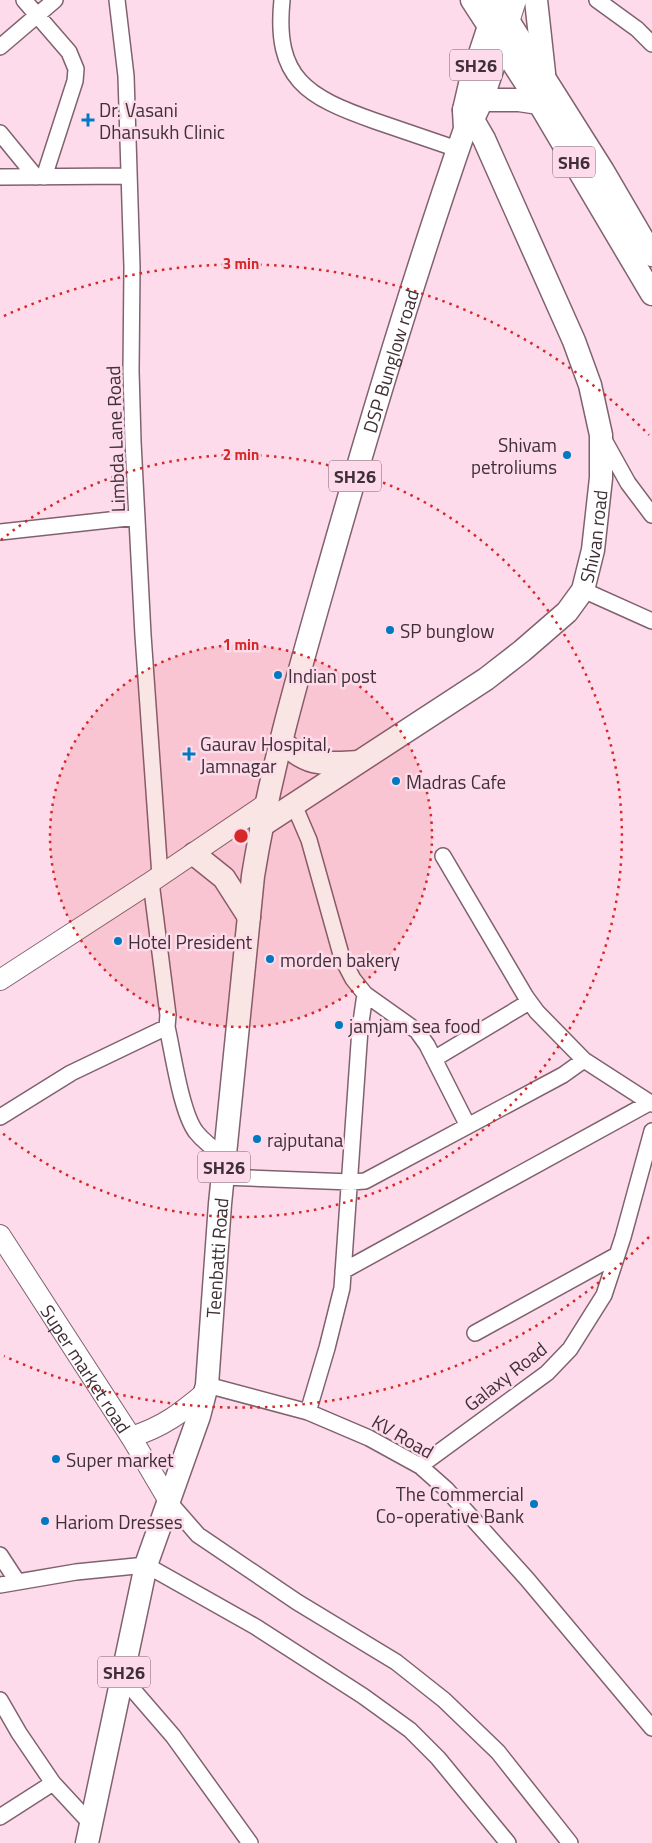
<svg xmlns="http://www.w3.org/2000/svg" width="652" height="1843" viewBox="0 0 652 1843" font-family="'Titillium Web',sans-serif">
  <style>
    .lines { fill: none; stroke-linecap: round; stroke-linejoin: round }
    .minor-casing { stroke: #80626f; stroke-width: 18 }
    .secondary-casing { stroke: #80626f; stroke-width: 22 }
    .primary-casing { stroke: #80626f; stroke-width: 25 }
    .minor { stroke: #fff; stroke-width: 15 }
    .secondary { stroke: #fff; stroke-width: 20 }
    .primary { stroke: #fff; stroke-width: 22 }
    .ring { fill: none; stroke: #d62828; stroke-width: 2.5; stroke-dasharray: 2.5 5 }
    .poi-dot { fill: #0078c2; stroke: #fedbea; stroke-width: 2 }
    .labels { text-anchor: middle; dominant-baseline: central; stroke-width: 5; stroke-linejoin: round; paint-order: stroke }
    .shield { fill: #fedbea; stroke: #78636c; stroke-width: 1 }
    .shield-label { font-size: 18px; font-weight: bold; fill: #3e3036 }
    .poi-label { font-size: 19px; fill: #3e3036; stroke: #fedbea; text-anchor: start }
    .street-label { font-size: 19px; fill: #3e3036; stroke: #fedbea }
    .centre { fill: #d62828; stroke: #fedbea; stroke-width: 2.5 }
    .ring-label { font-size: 15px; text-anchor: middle; font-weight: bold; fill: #d62828; stroke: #fedbea; stroke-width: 5; stroke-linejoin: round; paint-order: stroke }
  </style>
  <rect width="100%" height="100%" fill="#fedbea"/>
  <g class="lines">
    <defs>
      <path id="minor" d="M 24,0 L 69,52 L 76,69 L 75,81 L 44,177
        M 117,0 L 126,76 L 132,267 L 131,371 L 133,442 L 143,635 L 160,876
        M 282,0 C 274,79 307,97 375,121 C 402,130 430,140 457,149
        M 597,0 L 637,29 L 652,44
        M 0,47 L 55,0
        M 0,133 L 36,177
        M 0,177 L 129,176
        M 603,438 L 628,483 L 652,515
        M 0,532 L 137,517
        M 583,590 L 652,621
        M 294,805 L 309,840 L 342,958 L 353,979 L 365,994 L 417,1031 L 427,1045 L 468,1126
        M 443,856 L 526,997 L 537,1012 L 584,1060 L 652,1104
        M 151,882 L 168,1015 L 167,1027 C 173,1053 181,1112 196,1132 C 204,1142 215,1150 225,1157
        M 434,1059 L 529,1002
        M 0,1117 L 71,1073 L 167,1027
        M 223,1177 L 351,1182 L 365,1181 L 563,1075 L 584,1060
        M 343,1271 L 649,1103
        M 475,1333 L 617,1255
        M 207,1385 L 308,1412 L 369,1438 L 420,1466 L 446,1489 L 527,1579 L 652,1728
        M 308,1412 L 327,1348 L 342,1288 L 360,1029 L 365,994
        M 420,1466 L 547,1373 L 570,1349 L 604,1295 L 623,1237 L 652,1131
        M 170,1503 L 198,1535 L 297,1602 L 396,1662 L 444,1700 L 498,1752 L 570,1843
        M 0,1555 L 17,1581
        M 0,1585 L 76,1572 L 146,1565 L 256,1627 L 363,1696 L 410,1730 L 438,1758 L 508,1843
        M 122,1677 L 173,1736 L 250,1843
        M 0,1700 L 19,1733 L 53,1783 L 91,1824
        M 0,1817 L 53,1783"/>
      <g id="secondary">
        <path d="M 509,22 L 516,0"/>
        <path d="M 0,980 L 151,882 L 266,804"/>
        <path id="s1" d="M 0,1235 L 131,1437 L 170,1503"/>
        <path d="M 131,1437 C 163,1427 181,1413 206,1392"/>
      </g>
      <g id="primary">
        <path d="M 472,0 L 539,103 L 652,294"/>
        <path d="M 495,0 L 603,171 L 652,255"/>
        <path d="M 536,0 L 544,73"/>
        <path d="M 482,100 L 519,100 L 539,103"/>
        <path d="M 472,121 L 482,100 L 504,34"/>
        <path d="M 281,741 C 309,767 322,764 358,762"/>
        <path id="s2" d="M 261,826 L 486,679 L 522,651 L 567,612 L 583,590 L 593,550 L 601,478 L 601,435 L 590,385 L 574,341 L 484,139 L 473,120 L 464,110"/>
        <path d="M 194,854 L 224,878 L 249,917"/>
        <path id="s3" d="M 87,1843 L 146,1565 L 199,1416 L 207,1385 L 220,1204 L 253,876 C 271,764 304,655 335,546 C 375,406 417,267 465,129 L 464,110 L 470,84 L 497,2"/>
      </g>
    </defs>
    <use href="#minor" class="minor-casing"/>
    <use href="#secondary" class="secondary-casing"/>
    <use href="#primary" class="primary-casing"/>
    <use href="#minor" class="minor"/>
    <use href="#secondary" class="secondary"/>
    <use href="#primary" class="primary"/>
  </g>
  <circle cx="241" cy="836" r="191" fill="#d62828" fill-opacity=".12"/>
  <g class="ring">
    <circle cx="241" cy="836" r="191"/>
    <path d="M1 540A381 381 0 1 1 1 1132"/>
    <path d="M649 1237A572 572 0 0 1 4 1356M4 316A572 572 0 0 1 649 435"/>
  </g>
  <g class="poi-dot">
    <path d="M85.5 112.5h5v5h5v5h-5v5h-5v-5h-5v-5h5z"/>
    <circle cx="567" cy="455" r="5"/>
    <circle cx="390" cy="630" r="5"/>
    <circle cx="278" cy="675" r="5"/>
    <path d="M186.5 746.5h5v5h5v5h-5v5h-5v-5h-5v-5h5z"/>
    <circle cx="396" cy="781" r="5"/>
    <circle cx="118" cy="941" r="5"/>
    <circle cx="270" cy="959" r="5"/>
    <circle cx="339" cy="1025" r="5"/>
    <circle cx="257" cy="1139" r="5"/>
    <circle cx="56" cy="1459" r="5"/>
    <circle cx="534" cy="1504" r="5"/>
    <circle cx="45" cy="1521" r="5"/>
  </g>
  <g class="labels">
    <g class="shield">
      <rect x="450" y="49.5" width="52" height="31" rx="4"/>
      <rect x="553" y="146.5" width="42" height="31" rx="4"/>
      <rect x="329" y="460.5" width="52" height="31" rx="4"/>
      <rect x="198" y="1151.5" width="52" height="31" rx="4"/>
      <rect x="98" y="1656.5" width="52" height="31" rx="4"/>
    </g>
    <g class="shield-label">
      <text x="476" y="65">SH26</text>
      <text x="574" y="162">SH6</text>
      <text x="355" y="476">SH26</text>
      <text x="224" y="1167">SH26</text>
      <text x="124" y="1672">SH26</text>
    </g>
    <g class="poi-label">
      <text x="99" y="109">Dr. Vasani<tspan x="99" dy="22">Dhansukh Clinic</tspan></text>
      <text x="557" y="444" text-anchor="end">Shivam<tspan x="557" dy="22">petroliums</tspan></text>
      <text x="400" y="630">SP bunglow</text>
      <text x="288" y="675">Indian post</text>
      <text x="200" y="743">Gaurav Hospital,<tspan x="200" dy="22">Jamnagar</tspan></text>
      <text x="406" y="781">Madras Cafe</text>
      <text x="128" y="941">Hotel President</text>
      <text x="280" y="959">morden bakery</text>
      <text x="349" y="1025">jamjam sea food</text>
      <text x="267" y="1139">rajputana</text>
      <text x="66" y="1459">Super market</text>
      <text x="524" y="1493" text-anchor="end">The Commercial<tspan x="524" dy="22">Co-operative Bank</tspan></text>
      <text x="55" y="1521">Hariom Dresses</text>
    </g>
    <g class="street-label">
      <text stroke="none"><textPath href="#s3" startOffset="1519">DSP Bunglow road</textPath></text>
      <text transform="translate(115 439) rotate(-92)">Limbda Lane Road</text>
      <text stroke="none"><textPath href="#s2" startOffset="456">Shivan road</textPath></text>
      <text stroke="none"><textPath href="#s3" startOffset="602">Teenbatti Road</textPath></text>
      <text stroke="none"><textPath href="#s1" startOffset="159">Super market road</textPath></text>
      <text transform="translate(505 1376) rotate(-38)">Galaxy Road</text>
      <text transform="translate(403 1436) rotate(30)">KV Road</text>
    </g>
  </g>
  <circle cx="241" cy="836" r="8" class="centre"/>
  <g class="ring-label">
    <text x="241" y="269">3 min</text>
    <text x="241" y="460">2 min</text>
    <text x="241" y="650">1 min</text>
  </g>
</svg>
